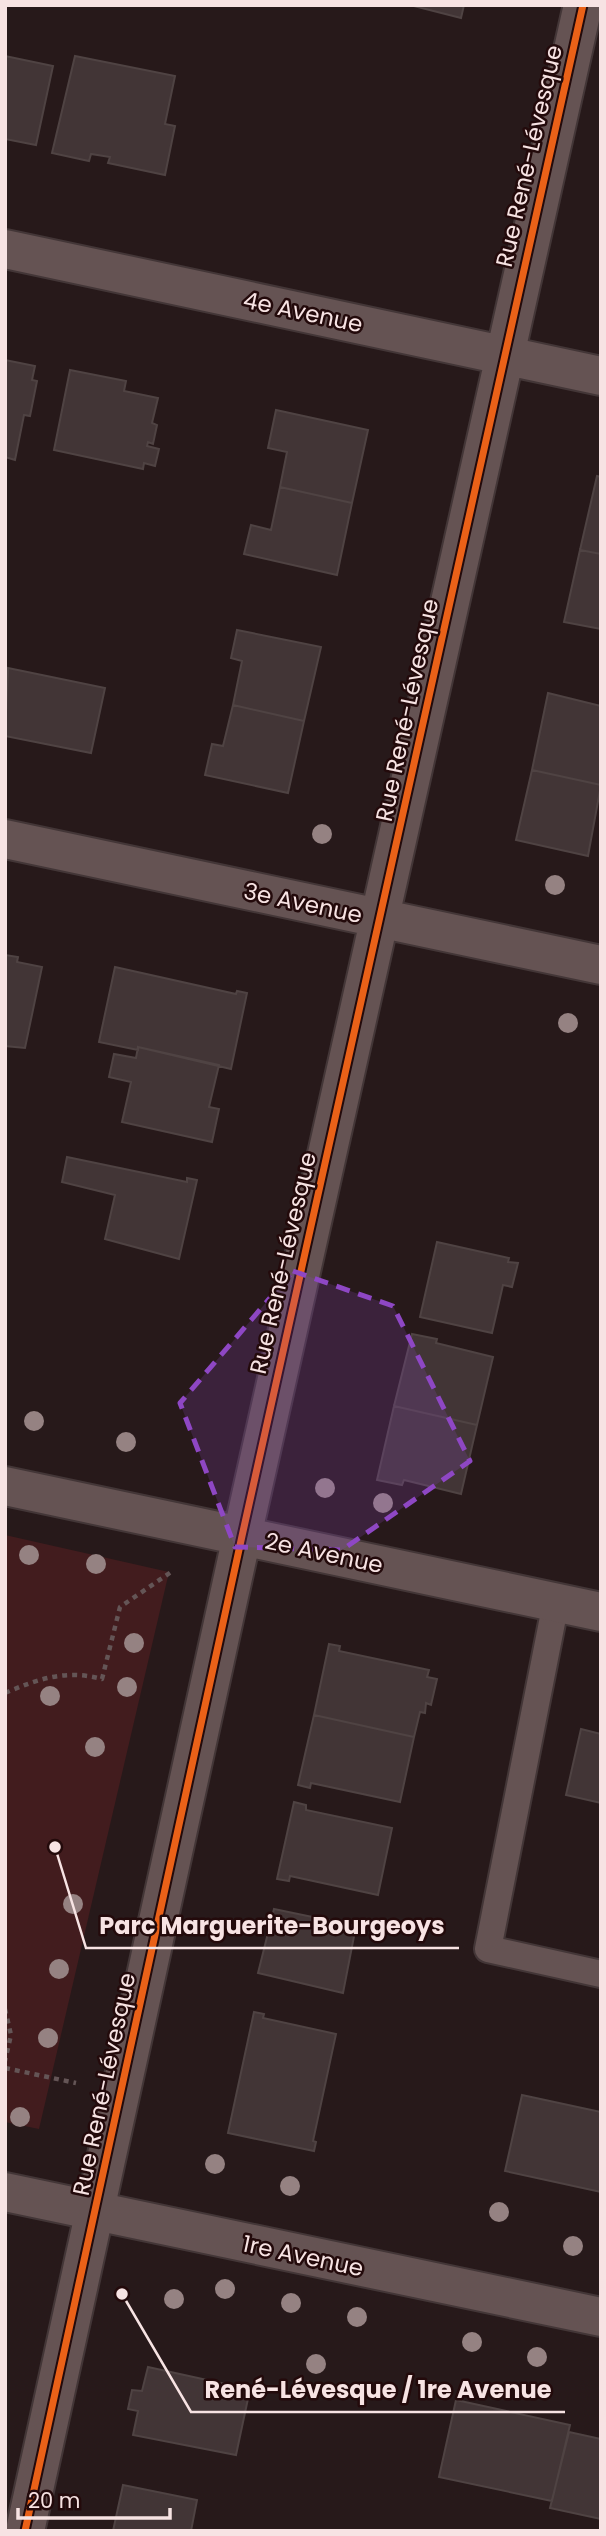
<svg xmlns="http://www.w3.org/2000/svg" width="606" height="2536" viewBox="0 0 606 2536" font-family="Poppins,sans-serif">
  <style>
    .green { fill: #421c1e }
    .building { fill: #423536; stroke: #4f4343; stroke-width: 2 }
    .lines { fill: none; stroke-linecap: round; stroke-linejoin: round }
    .lane-casing { stroke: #433637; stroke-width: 30 }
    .street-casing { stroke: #433637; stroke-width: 42 }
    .path { stroke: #645556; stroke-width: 4.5; stroke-dasharray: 5 5; stroke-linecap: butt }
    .lane { stroke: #655353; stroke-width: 26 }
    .street { stroke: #655353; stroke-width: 38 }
    .cycleway-casing { stroke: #230a0b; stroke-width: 11 }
    .cycleway { stroke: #ea6118; stroke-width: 7 }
    .tree { fill: #958282 }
    .marked { fill: #8e47c4; fill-opacity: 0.2; stroke: #8e47c4; stroke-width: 5; stroke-dasharray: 14 9; stroke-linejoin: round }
    .labels { text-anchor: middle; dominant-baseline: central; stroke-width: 5; stroke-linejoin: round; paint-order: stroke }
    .street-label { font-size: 23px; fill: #f7e3e3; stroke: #230a0b }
    .leader { fill: none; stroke: #f7e3e3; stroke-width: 2.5 }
    .callout-dot { fill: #f7e3e3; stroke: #230a0b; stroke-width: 2.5 }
    .callout-label { font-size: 24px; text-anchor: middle; font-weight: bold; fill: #f7e3e3; stroke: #230a0b; stroke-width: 5; stroke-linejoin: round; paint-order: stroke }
  </style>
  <rect width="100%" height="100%" fill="#27191a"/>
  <path class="green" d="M 5,1535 L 169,1572 L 39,2129 L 5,2122 Z"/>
  <path class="building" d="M 410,5 L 464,5 L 461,18 Z
    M 5,56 L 53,66 L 36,145 L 5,139 Z
    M 75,56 L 175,76 L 165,124 L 175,126 L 165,175 L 108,163 L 110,157 L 91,154 L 89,161 L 52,153 Z
    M 5,360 L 35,366 L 32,380 L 37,381 L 30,416 L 24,415 L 15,460 L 5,457 Z
    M 70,370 L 126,381 L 124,391 L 158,398 L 152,423 L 157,425 L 153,444 L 148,442 L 147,446 L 159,449 L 155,466 L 144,463 L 143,469 L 54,450 Z
    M 276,410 L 368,430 L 352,503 L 280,487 L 287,452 L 268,448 Z
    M 597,476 L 601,477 L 601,554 L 580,550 Z
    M 280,487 L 352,503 L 337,575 L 244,554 L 251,525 L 271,530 Z
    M 580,550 L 601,554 L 601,629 L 564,622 Z
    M 237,630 L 321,647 L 304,721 L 233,705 L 242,661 L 231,658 Z
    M 8,668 L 105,688 L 91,753 L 5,736 Z
    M 548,693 L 601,706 L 601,785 L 532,770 Z
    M 233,705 L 304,721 L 288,793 L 205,775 L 212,744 L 223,746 Z
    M 532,770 L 601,785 L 588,856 L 516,840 Z
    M 5,955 L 18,957 L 17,962 L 42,967 L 25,1048 L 5,1046 Z
    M 115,967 L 236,994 L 237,991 L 247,993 L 231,1069 L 138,1047 L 138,1050 L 99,1042 Z
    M 138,1047 L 219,1065 L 209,1107 L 219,1109 L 212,1142 L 122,1122 L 131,1082 L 109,1077 L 114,1054 L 136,1058 Z
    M 67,1157 L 187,1182 L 187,1178 L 197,1180 L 179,1259 L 105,1239 L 115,1195 L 62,1182 Z
    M 437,1242 L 509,1258 L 508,1262 L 518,1263 L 512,1287 L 503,1285 L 492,1333 L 420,1317 Z
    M 412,1334 L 437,1339 L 436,1343 L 493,1357 L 477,1425 L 394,1406 Z
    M 394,1406 L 477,1425 L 461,1494 L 404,1480 L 402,1485 L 377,1480 Z
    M 329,1644 L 340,1646 L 339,1651 L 429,1670 L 427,1677 L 437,1679 L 431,1705 L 426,1703 L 425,1713 L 420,1712 L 414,1737 L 314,1715 Z
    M 314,1715 L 414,1737 L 400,1802 L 311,1783 L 310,1788 L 298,1785 Z
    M 581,1729 L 601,1734 L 601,1803 L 566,1795 Z
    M 294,1802 L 306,1805 L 306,1810 L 392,1828 L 378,1895 L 290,1876 L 289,1881 L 277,1879 Z
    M 274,1909 L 356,1926 L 343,1993 L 258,1973 Z
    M 254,2012 L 264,2014 L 263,2018 L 336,2034 L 313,2141 L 316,2142 L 314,2151 L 228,2133 Z
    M 522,2095 L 601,2112 L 601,2192 L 505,2171 Z
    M 148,2367 L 239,2387 L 238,2391 L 249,2394 L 236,2455 L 133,2435 L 138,2411 L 128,2409 L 132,2390 L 142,2391 Z
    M 456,2400 L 570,2425 L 552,2501 L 439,2477 Z
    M 569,2432 L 601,2439 L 601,2519 L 550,2508 Z
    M 123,2485 L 197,2500 L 191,2531 L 113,2531 Z"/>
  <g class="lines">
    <defs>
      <path id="lane" d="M 556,1602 L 488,1949 L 601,1974"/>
      <path id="street" d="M 5,249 L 601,376
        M 5,839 L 601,965
        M 5,1486 L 601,1612
        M 5,2192 L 601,2317
        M 25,2531 L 242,1536 L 583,5"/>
    </defs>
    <use href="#lane" class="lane-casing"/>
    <use href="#street" class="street-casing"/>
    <path class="path" d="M 5,1693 C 38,1679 66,1669 102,1679 L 120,1607 L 174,1570
      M 5,2009 L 11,2035 L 5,2061
      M 5,2068 L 76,2083"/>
    <use href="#lane" class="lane"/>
    <use href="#street" class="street"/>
    <defs>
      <path id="cycleway" d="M 25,2531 L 242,1536 L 583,5"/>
    </defs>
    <use href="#cycleway" class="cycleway-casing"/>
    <use href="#cycleway" class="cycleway"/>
  </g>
  <g class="tree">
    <circle cx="322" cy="834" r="10"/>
    <circle cx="555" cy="885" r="10"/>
    <circle cx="568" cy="1023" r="10"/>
    <circle cx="34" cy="1421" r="10"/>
    <circle cx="126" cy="1442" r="10"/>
    <circle cx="325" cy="1488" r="10"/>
    <circle cx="383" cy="1503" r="10"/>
    <circle cx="29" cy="1555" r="10"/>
    <circle cx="96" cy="1564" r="10"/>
    <circle cx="134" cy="1643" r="10"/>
    <circle cx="127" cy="1687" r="10"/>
    <circle cx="50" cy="1696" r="10"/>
    <circle cx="95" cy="1747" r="10"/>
    <circle cx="73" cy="1904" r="10"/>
    <circle cx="59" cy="1969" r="10"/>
    <circle cx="48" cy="2038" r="10"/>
    <circle cx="20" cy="2117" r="10"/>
    <circle cx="215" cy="2164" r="10"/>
    <circle cx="290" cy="2186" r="10"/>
    <circle cx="499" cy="2212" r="10"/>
    <circle cx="573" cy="2246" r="10"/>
    <circle cx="225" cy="2289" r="10"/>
    <circle cx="174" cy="2299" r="10"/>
    <circle cx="291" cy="2303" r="10"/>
    <circle cx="357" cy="2317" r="10"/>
    <circle cx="472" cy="2342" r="10"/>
    <circle cx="537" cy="2357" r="10"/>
    <circle cx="316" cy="2364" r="10"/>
  </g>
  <path class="marked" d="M 293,1271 L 393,1306 L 470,1461 L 342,1550 L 235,1547 L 180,1403 Z"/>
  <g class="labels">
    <g class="street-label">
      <text transform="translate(529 156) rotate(-77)">Rue René-Lévesque</text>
      <text transform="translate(303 312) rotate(12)">4e Avenue</text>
      <text transform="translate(407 710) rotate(-78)">Rue René-Lévesque</text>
      <text transform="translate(303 903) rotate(12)">3e Avenue</text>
      <text transform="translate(283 1263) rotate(-77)">Rue René-Lévesque</text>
      <text transform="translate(324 1553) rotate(12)">2e Avenue</text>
      <text transform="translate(104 2084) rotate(-78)">Rue René-Lévesque</text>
      <text transform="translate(303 2256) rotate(12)">1re Avenue</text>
    </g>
  </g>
  <path class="leader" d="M55 1847L86 1948H459M122 2294L191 2412H565"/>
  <g class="callout-dot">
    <circle cx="55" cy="1847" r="7"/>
    <circle cx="122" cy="2294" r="7"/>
  </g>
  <g class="callout-label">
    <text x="272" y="1934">Parc Marguerite-Bourgeoys</text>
    <text x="378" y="2398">René-Lévesque / 1re Avenue</text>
  </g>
  <rect width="606" height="2536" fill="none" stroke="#f7e3e3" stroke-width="14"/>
  <path d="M18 2508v10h152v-10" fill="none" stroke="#f7e3e3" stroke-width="3.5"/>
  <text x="28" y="2508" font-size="21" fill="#f7e3e3" stroke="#230a0b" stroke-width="5" paint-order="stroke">20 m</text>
</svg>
